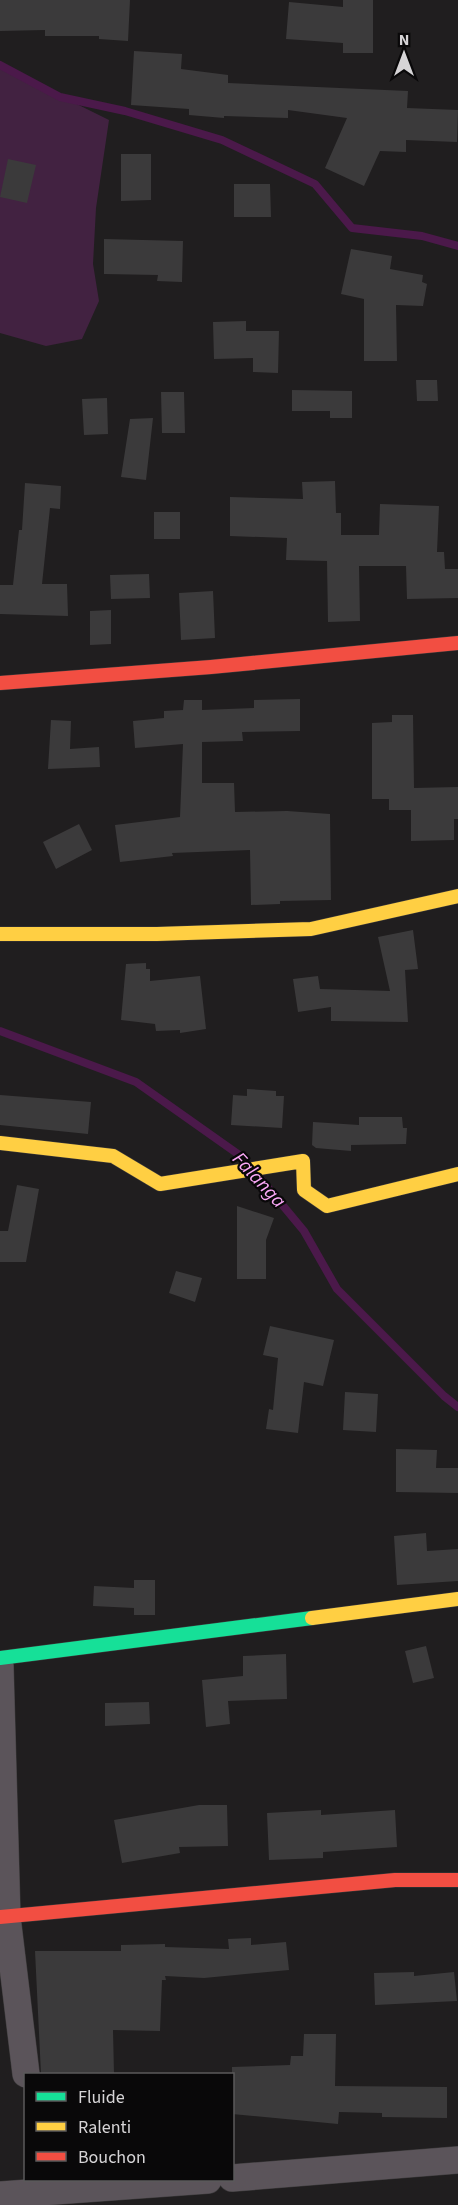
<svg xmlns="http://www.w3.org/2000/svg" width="458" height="2205" viewBox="0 0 458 2205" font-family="'Source Sans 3',sans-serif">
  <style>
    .green { fill: #422241 }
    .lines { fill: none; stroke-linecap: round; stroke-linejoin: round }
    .stream { stroke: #4b194a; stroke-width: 8 }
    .building { fill: #3b3a3b }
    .street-casing { stroke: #3d3b3c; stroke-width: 28 }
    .fast-casing { stroke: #3d3b3c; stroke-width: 15 }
    .slow-casing { stroke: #3d3b3c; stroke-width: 15 }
    .jam-casing { stroke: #3d3b3c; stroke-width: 15 }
    .street { stroke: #5b545a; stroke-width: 27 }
    .fast { stroke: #16e098; stroke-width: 14 }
    .slow { stroke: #ffcf43; stroke-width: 14 }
    .jam { stroke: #f24e42; stroke-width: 14 }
    .labels { text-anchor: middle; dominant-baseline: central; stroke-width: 4.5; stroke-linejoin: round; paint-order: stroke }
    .water-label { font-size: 20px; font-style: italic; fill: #fba8f7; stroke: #090809 }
  </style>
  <rect width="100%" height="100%" fill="#201e1f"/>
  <path class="green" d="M 0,66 L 109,120 L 96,208 L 93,264 L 99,301 L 82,339 L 46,346 L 0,333 Z"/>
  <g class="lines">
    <path class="stream" d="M 0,65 L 60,97 L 125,111 L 222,140 L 315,184 L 352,228 L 422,236 L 458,246
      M 0,1031 L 136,1082 L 245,1159
      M 260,1178 L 304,1231 L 337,1289 L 444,1396 L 458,1407"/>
  </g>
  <path class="building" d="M 0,0 L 130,0 L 128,41 L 99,39 L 99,36 L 45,36 L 45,30 L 0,31 Z
    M 343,0 L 373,0 L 373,53 L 343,53 L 343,43 L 286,39 L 289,2 L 343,7 Z
    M 134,51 L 182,54 L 181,69 L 228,75 L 228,83 L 408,91 L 407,108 L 458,110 L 457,142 L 406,140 L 406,152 L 380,151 L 364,186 L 325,168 L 347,118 L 288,110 L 288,118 L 224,116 L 224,118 L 189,115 L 189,109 L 131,105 Z
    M 121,154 L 151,154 L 151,200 L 121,201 Z
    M 8,159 L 36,165 L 27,203 L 0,197 Z
    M 234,184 L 270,184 L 271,217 L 234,217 Z
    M 104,239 L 183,241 L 182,282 L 157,281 L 158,275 L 104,274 Z
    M 351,249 L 392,256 L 390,269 L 423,275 L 422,282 L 427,284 L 423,306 L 396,305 L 397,361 L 364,361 L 364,299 L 341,294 Z
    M 246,321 L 246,331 L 279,331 L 278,373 L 253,372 L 253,358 L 214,359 L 213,322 Z
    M 416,380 L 437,380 L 438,401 L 417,401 Z
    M 292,390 L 352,391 L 352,418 L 330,418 L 330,411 L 292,411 Z
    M 161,392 L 184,392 L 185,433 L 162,433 Z
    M 107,398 L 108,434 L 84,435 L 82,399 Z
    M 153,418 L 146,480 L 121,477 L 130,419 Z
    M 335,481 L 336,513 L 341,513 L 341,535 L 379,535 L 380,504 L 439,506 L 437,552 L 444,552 L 445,569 L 458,569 L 458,598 L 407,599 L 406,566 L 359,566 L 360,621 L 328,622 L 327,561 L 286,560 L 287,538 L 230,536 L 230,497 L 303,499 L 302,482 Z
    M 25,483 L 61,486 L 60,509 L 50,508 L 42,584 L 67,584 L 68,616 L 0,614 L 0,585 L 13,585 L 19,530 L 22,530 Z
    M 154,512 L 180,512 L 180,539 L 154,539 Z
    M 149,574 L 150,598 L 111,599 L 110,575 Z
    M 213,591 L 215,638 L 181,640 L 179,593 Z
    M 111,610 L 111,644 L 90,645 L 90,611 Z
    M 300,699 L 300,731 L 242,732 L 243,741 L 202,742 L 202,783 L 234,783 L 235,812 L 287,811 L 330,814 L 331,900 L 280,901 L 280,904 L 251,905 L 250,850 L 172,853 L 173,856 L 120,862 L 115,825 L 180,817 L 183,744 L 135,748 L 133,721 L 164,718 L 164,711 L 183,710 L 184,700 L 202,700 L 202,710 L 254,708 L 254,700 Z
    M 392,715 L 413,715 L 414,788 L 458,787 L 458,819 L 454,819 L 454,840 L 411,841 L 411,810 L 389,810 L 389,799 L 372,799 L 372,723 L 392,722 Z
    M 51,720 L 71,721 L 70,749 L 99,747 L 100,767 L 48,769 Z
    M 79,824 L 92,850 L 56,869 L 43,842 Z
    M 413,930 L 418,969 L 405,970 L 408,1022 L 331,1021 L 331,1007 L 298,1012 L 293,979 L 318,976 L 320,989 L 390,991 L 378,937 Z
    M 146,963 L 146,969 L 150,969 L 150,981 L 200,976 L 206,1029 L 180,1033 L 180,1030 L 156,1031 L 155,1024 L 121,1020 L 126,964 Z
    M 247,1089 L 276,1091 L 276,1096 L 284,1096 L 282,1128 L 231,1125 L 233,1095 L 247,1096 Z
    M 0,1095 L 91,1102 L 88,1134 L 0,1125 Z
    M 359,1117 L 402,1117 L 403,1128 L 407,1128 L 406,1144 L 351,1145 L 351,1151 L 316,1148 L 312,1145 L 313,1122 L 359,1125 Z
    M 17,1185 L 39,1189 L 26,1262 L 0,1262 L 0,1231 L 8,1231 Z
    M 237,1206 L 274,1218 L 266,1240 L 266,1279 L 237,1279 Z
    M 176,1271 L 202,1278 L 195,1302 L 169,1293 Z
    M 270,1326 L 334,1340 L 323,1386 L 304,1382 L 298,1433 L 266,1429 L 269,1409 L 273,1410 L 278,1358 L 263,1355 Z
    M 345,1392 L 378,1394 L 376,1432 L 343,1430 Z
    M 396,1449 L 437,1450 L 436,1468 L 458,1468 L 458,1493 L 396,1492 Z
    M 426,1533 L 427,1551 L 458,1549 L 458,1581 L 397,1585 L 394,1536 Z
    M 134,1580 L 155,1580 L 155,1615 L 134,1615 L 134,1608 L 93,1606 L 94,1586 L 134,1588 Z
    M 426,1646 L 434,1678 L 413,1683 L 405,1651 Z
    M 286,1654 L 287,1699 L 228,1701 L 230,1724 L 206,1727 L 202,1680 L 243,1676 L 243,1656 Z
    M 149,1702 L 150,1724 L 105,1726 L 105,1703 Z
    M 199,1805 L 227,1805 L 228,1846 L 179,1847 L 180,1853 L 122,1863 L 114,1820 Z
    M 321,1810 L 321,1815 L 395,1810 L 397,1847 L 323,1852 L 323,1858 L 269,1860 L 267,1813 Z
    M 251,1938 L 251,1945 L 286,1942 L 289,1970 L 204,1978 L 165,1976 L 166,1980 L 162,1980 L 160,2031 L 113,2030 L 114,2074 L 41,2074 L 35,1951 L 121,1951 L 121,1945 L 165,1944 L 165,1947 L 229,1949 L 228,1939 Z
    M 414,1972 L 414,1976 L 454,1972 L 457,2001 L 375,2005 L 374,1973 Z
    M 304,2034 L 336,2034 L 335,2086 L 447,2087 L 447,2118 L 382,2117 L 382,2113 L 339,2112 L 338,2124 L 232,2114 L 232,2067 L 290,2065 L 291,2056 L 303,2056 Z"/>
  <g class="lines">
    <defs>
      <path id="street" d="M 0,1666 L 7,1917 L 26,2074
        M 232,2178 L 458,2160
        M 0,2195 L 208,2180"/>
      <path id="fast" d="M 0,1658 L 312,1618"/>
      <path id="slow" d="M 0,934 L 157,934 L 311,929 L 458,896
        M 0,1143 L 113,1156 L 160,1184 L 303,1161 L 304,1190 L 327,1206 L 458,1174
        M 312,1618 L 458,1599"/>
      <path id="jam" d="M 0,683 L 211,667 L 458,643
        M 0,1917 L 395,1880 L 458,1880"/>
    </defs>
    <use href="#street" class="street-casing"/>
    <use href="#fast" class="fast-casing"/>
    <use href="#slow" class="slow-casing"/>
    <use href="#jam" class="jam-casing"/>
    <use href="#street" class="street"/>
    <use href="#fast" class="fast"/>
    <use href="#slow" class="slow"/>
    <use href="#jam" class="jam"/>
  </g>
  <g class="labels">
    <g class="water-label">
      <text transform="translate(259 1180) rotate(47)">Falanga</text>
    </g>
  </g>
  <rect x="24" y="2073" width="210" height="108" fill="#090809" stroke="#5b5a5b" stroke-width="1.5"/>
  <rect x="36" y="2092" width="30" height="9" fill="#16e098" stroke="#5b5a5b" stroke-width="1.5"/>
  <text x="78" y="2103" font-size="18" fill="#d6d4d6">Fluide</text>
  <rect x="36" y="2122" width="30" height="9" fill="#ffcf43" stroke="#5b5a5b" stroke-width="1.5"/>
  <text x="78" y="2133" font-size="18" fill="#d6d4d6">Ralenti</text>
  <rect x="36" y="2152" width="30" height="9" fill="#f24e42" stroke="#5b5a5b" stroke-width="1.5"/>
  <text x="78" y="2163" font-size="18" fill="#d6d4d6">Bouchon</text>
  <g transform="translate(404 54)" stroke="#090809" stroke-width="4.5" paint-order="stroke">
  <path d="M0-4.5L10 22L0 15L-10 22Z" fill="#d6d4d6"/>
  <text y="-9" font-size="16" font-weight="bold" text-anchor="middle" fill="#d6d4d6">N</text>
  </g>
</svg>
